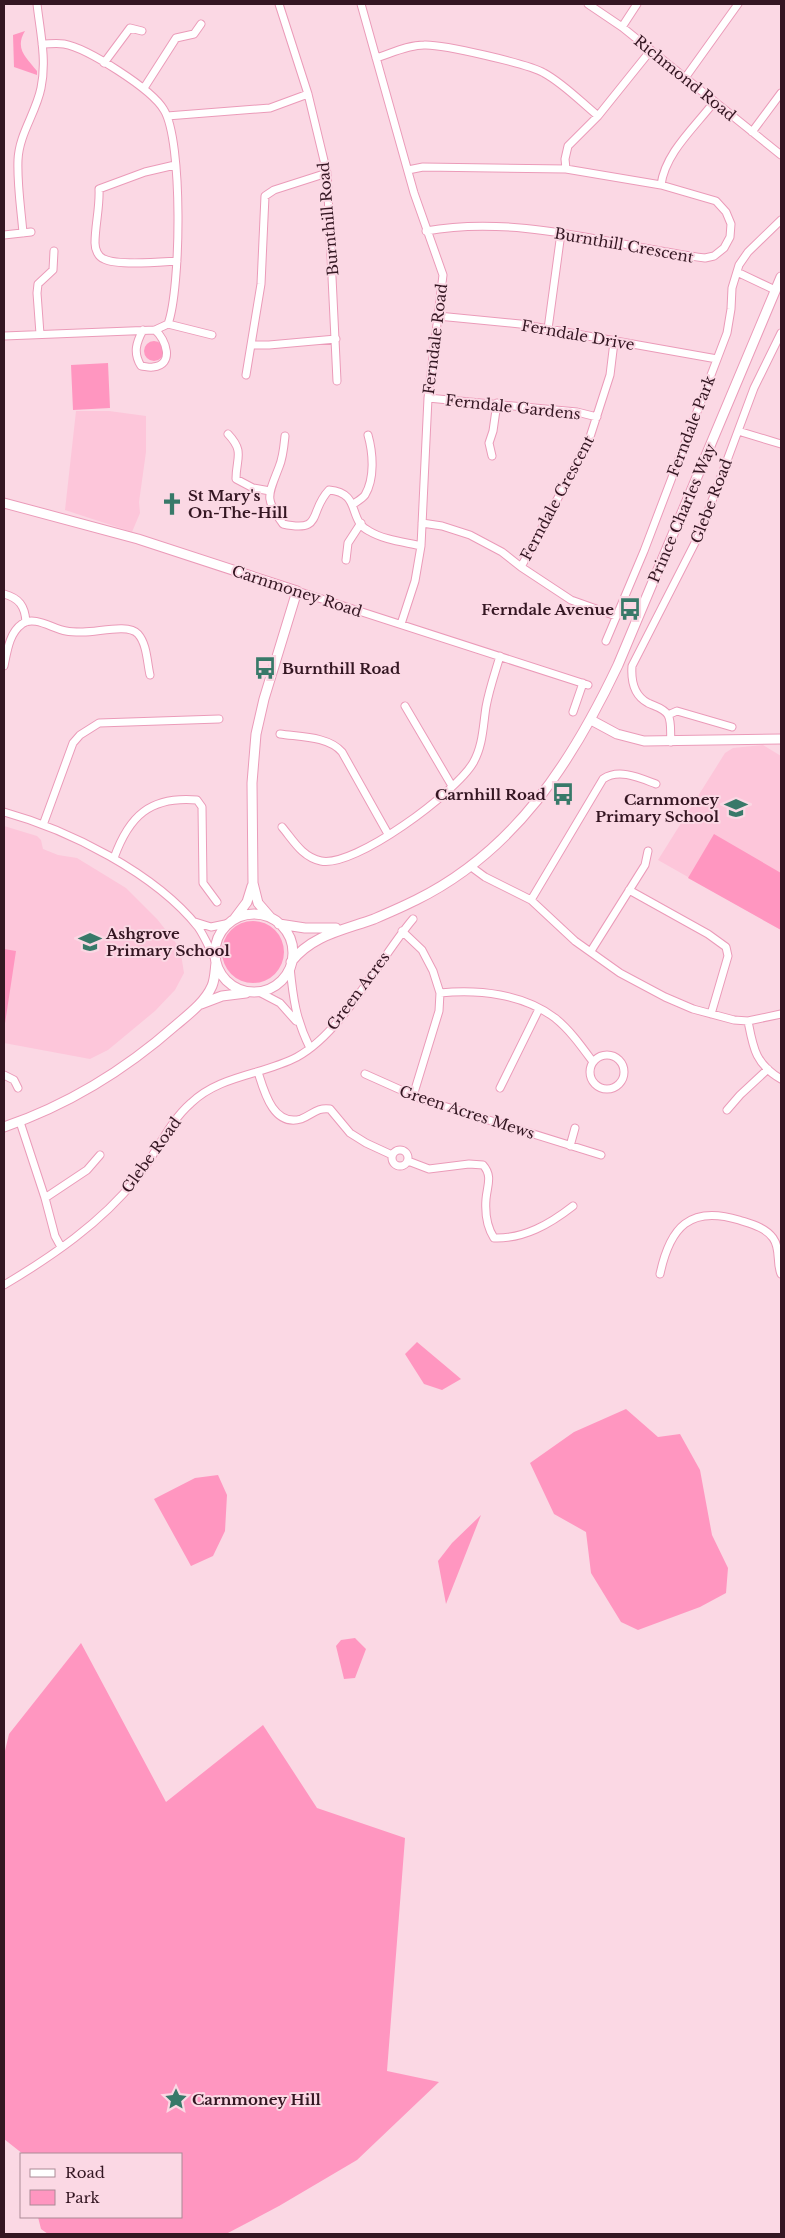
<svg xmlns="http://www.w3.org/2000/svg" width="785" height="2238" viewBox="0 0 785 2238" font-family="'Libre Baskerville',serif">
  <style>
    .built { fill: #fdc6da }
    .green { fill: #ff96c0 }
    .lines { fill: none; stroke-linecap: round; stroke-linejoin: round }
    .minor-casing { stroke: #eb9bb9; stroke-width: 9 }
    .tertiary-casing { stroke: #eb9bb9; stroke-width: 11 }
    .minor { stroke: #fff; stroke-width: 7 }
    .tertiary { stroke: #fff; stroke-width: 9 }
    .labels { text-anchor: middle; dominant-baseline: central; stroke-width: 4; stroke-linejoin: round; paint-order: stroke }
    .street-label { font-size: 15px; fill: #341622; stroke: #fbd8e4 }
    .poi-label { font-size: 15px; font-weight: bold; fill: #341622; stroke: #fbd8e4; text-anchor: start }
  </style>
  <rect width="100%" height="100%" fill="#fbd8e4"/>
  <path class="built" d="M 76,411 L 109,411 L 146,416 L 146,452 L 139,502 L 140,513 L 132,532 L 65,510 Z
    M 763,745 L 781,756 L 781,930 L 658,860 L 725,753 L 733,748 Z
    M 4,826 L 37,836 L 41,840 L 43,849 L 58,855 L 77,858 L 126,888 L 157,919 L 180,948 L 184,973 L 175,990 L 155,1011 L 108,1050 L 90,1059 L 4,1043 Z"/>
  <path class="green" d="M 25,31 C 14,49 27,58 37,71 L 37,75 L 14,67 L 13,35 Z
    M144 351a10 10 0 1 1 20 0a10 10 0 1 1-20 0Z
    M 108,363 L 110,408 L 73,410 L 71,365 Z
    M 714,834 L 781,873 L 781,930 L 688,878 Z
    M222 952a31 31 0 1 1 62 0a31 31 0 1 1-62 0Z
    M 4,949 L 16,951 L 4,1030 Z
    M 417,1342 L 461,1379 L 442,1390 L 424,1384 L 405,1354 Z
    M 626,1409 L 658,1437 L 680,1434 L 700,1470 L 712,1535 L 728,1568 L 726,1593 L 700,1607 L 638,1630 L 621,1622 L 591,1573 L 586,1532 L 554,1514 L 530,1463 L 574,1432 Z
    M 218,1475 L 227,1495 L 225,1531 L 213,1556 L 191,1566 L 154,1499 L 195,1478 Z
    M 481,1515 L 446,1604 L 438,1561 L 452,1543 Z
    M 355,1638 L 366,1649 L 355,1678 L 344,1679 L 336,1646 L 341,1640 Z
    M 81,1643 L 166,1802 L 263,1725 L 317,1808 L 405,1838 L 387,2071 L 439,2082 L 357,2160 L 279,2206 L 226,2234 L 48,2234 L 41,2229 L 38,2217 L 181,2217 L 181,2154 L 23,2154 L 4,2139 L 4,1755 L 9,1734 Z"/>
  <g class="lines">
    <defs>
      <path id="minor" d="M 279,4 L 308,94 L 327,173 L 337,381
        M 361,4 L 414,193 L 443,275 L 428,398 L 421,546 L 415,581 L 401,624
        M 588,4 L 622,27 L 781,155
        M 622,27 L 637,4
        M 376,58 C 392,53 408,45 424,45 C 442,44 529,64 544,73 C 564,84 581,102 598,116
        M 104,63 L 130,28 L 142,31
        M 685,78 L 738,4
        M 144,88 L 176,38 L 194,34 L 201,24
        M 167,116 L 270,108 L 308,94
        M 752,132 L 781,93
        M 175,165 L 145,172 L 99,189 C 100,207 95,225 95,243 C 95,249 98,257 104,259 C 118,266 160,262 177,261
        M 566,169 L 565,159 L 568,146 L 598,116 L 651,50
        M 408,170 L 423,167 L 566,169 L 661,185 L 716,201 L 726,212 L 731,224 L 730,237 L 724,248 L 714,256 L 705,258 C 614,246 518,214 426,231
        M 661,185 C 665,153 695,127 714,102
        M 23,233 C 21,209 17,184 18,160 C 19,134 36,113 41,88 C 47,60 40,31 37,4
        M 4,235 L 31,232
        M 737,272 L 775,290
        M 438,316 L 520,324 L 717,359
        M 168,324 L 212,335
        M 548,329 L 561,233
        M 143,330 C 136,343 133,353 141,366 C 144,366 150,368 153,367 C 175,365 166,339 155,330
        M 40,334 L 37,293 L 38,284 L 53,270 L 54,251
        M 4,336 L 155,330 L 168,324 C 181,288 183,141 164,110 C 152,89 87,48 64,44 C 57,43 49,44 42,44
        M 251,345 L 269,345 L 336,339
        M 246,375 L 261,284 L 265,196 L 274,190 L 327,173
        M 428,398 L 577,412 L 597,417
        M 738,431 L 781,444
        M 228,434 C 245,452 236,458 236,479 L 253,488 L 270,491
        M 285,436 C 284,446 283,458 279,467 C 268,496 264,498 283,524 C 324,533 308,512 329,490 C 362,493 347,520 369,531 C 384,540 404,542 421,546
        M 492,456 L 489,443 L 493,431 L 497,403
        M 352,505 C 356,502 362,499 365,495 C 375,478 373,453 368,435
        M 422,523 L 442,526 L 470,535 L 502,552 L 521,567 L 571,600 L 616,616
        M 346,560 L 348,543 L 361,523
        M 521,567 L 589,440 L 610,375 L 614,342
        M 297,591 L 588,685
        M 4,594 C 19,598 25,606 26,622
        M 606,641 L 644,551 L 727,333 L 731,309 L 732,288 L 739,265 L 748,252 L 781,220
        M 4,666 C 7,652 9,633 22,624 C 34,615 53,629 66,631 C 71,632 76,632 81,632 C 96,633 128,623 138,634 C 147,644 147,662 150,675
        M 405,706 L 452,786
        M 573,712 L 583,683
        M 668,715 L 677,711 L 732,727
        M 280,734 C 299,737 328,736 342,752 L 388,834
        M 671,742 C 670,734 672,722 668,715 C 664,708 654,706 648,703 C 633,695 631,680 632,666 L 700,533 L 754,388 L 781,333
        M 4,812 C 69,830 155,873 198,927 C 205,937 210,950 216,961
        M 43,825 L 73,743 L 80,735 L 99,723 L 219,719
        M 282,827 C 293,840 302,857 321,861 C 355,868 456,792 473,763 C 483,746 483,726 486,707 C 489,690 495,673 500,656
        M 114,858 C 129,816 150,796 197,800 L 202,807 L 203,883 L 217,902
        M 470,866 L 485,877 L 531,900 L 575,941 L 620,973 L 665,997 L 693,1009 L 734,1020 L 748,1021 L 781,1014
        M 629,890 L 708,934 L 726,947 L 728,956 L 711,1014
        M 531,900 L 603,779 C 619,768 640,778 656,784
        M 195,922 L 211,927 L 230,923
        M 402,931 L 422,950 L 433,971 L 440,993 L 439,1011 L 413,1096
        M 591,951 L 645,865 L 648,851
        M 290,967 C 293,998 296,1020 310,1048
        M 259,992 L 280,1003 L 296,1021
        M 440,993 C 479,989 523,994 555,1018 C 570,1030 582,1047 593,1062
        M 748,1021 C 753,1047 755,1064 781,1079
        M590 1072a17 17 0 1 1 34 0a17 17 0 1 1-34 0Z
        M 258,1072 C 264,1091 273,1127 301,1119 C 312,1115 317,1107 330,1109 L 350,1133 L 366,1143 L 392,1155
        M 365,1074 L 421,1099 L 601,1155
        M 4,1075 L 14,1080 L 18,1088
        M 500,1088 L 539,1009
        M 727,1110 L 740,1095 L 768,1069
        M 20,1122 L 45,1198 L 55,1236 L 61,1247
        M 570,1146 L 575,1128
        M392 1158a8 8 0 1 1 16 0a8 8 0 1 1-16 0Z
        M 408,1161 L 429,1169 L 469,1164 L 483,1165 C 493,1176 487,1186 486,1199 C 485,1212 487,1227 494,1238 C 524,1239 550,1224 573,1206
        M 45,1198 L 87,1170 L 100,1155
        M 660,1274 C 670,1227 690,1205 739,1220 C 751,1224 765,1227 773,1238 C 781,1249 776,1262 781,1274
        M 4,1285 C 51,1257 101,1223 136,1179 C 156,1155 167,1124 191,1103 C 220,1075 263,1075 297,1057 C 343,1032 379,959 413,919"/>
      <path id="tertiary" d="M 4,503 L 138,539 L 297,591 L 264,699 L 256,734 L 252,783 L 253,883 L 258,903 L 271,918
        M 591,720 L 617,734 L 644,741 L 781,739
        M215 953a39 39 0 1 1 78 0a39 39 0 1 1-78 0Z
        M 235,918 L 247,902 L 252,886
        M 279,924 L 305,928 L 336,928
        M 291,962 C 312,935 344,930 374,919 C 388,913 402,907 416,900 C 515,851 572,762 618,665 L 781,277
        M 201,1004 L 222,996 L 246,993
        M 4,1127 C 68,1105 125,1070 176,1025 C 189,1014 205,1002 212,986 C 215,979 215,970 216,963"/>
    </defs>
    <use href="#minor" class="minor-casing"/>
    <use href="#tertiary" class="tertiary-casing"/>
    <use href="#minor" class="minor"/>
    <use href="#tertiary" class="tertiary"/>
  </g>
  <defs>
    <symbol id="church-bare" viewBox="-9 -9 18 18"><path d="M-1.2-6h2.4v3.5h3.3v2.4h-3.3V6h-2.4V-.1h-3.3v-2.4h3.3Z" fill="#387969" stroke="#fbd8e4" stroke-width="2.5" paint-order="stroke"/></symbol>
    <symbol id="bus-bare" viewBox="-9 -9 18 18"><path d="M-5-6H5V4H4V6H2V4H-2V6H-4V4H-5ZM-3.5-4V0h7V-4ZM-3.5 1.2v1.5H-2V1.2ZM2 1.2v1.5H3.5V1.2Z" fill="#387969" stroke="#fbd8e4" stroke-width="2.5" paint-order="stroke"/></symbol>
    <symbol id="school-bare" viewBox="-9 -9 18 18"><path d="M0-5L7-2L0 1L-7-2ZM-4 1L0 2.5L4 1V4Q0 6-4 4Z" fill="#387969" stroke="#fbd8e4" stroke-width="2.5" paint-order="stroke"/></symbol>
    <symbol id="sight-bare" viewBox="-9 -9 18 18"><path d="M0-6L1.8-2.2L6-1.7L2.9 1.2L3.7 5.4L0 3.3L-3.7 5.4L-2.9 1.2L-6-1.7L-1.8-2.2Z" fill="#387969" stroke="#fbd8e4" stroke-width="2.5" paint-order="stroke"/></symbol>
  </defs>
  <g fill-rule="evenodd">
    <use href="#church-bare" x="156" y="488" width="32" height="32"/>
    <use href="#bus-bare" x="614" y="593" width="32" height="32"/>
    <use href="#bus-bare" x="249" y="652" width="32" height="32"/>
    <use href="#bus-bare" x="547" y="778" width="32" height="32"/>
    <use href="#school-bare" x="720" y="792" width="32" height="32"/>
    <use href="#school-bare" x="74" y="926" width="32" height="32"/>
    <use href="#sight-bare" x="160" y="2083" width="32" height="32"/>
  </g>
  <g class="labels">
    <g class="street-label">
      <text transform="translate(685 78) rotate(39)">Richmond Road</text>
      <text transform="translate(328 219) rotate(-95)">Burnthill Road</text>
      <text transform="translate(624 245) rotate(10)">Burnthill Crescent</text>
      <text transform="translate(578 335) rotate(10)">Ferndale Drive</text>
      <text transform="translate(435 339) rotate(-83)">Ferndale Road</text>
      <text transform="translate(513 407) rotate(6)">Ferndale Gardens</text>
      <text transform="translate(691 426) rotate(-69)">Ferndale Park</text>
      <text transform="translate(557 498) rotate(-62)">Ferndale Crescent</text>
      <text transform="translate(711 501) rotate(-69)">Glebe Road</text>
      <text transform="translate(682 513) rotate(-67)">Prince Charles Way</text>
      <text transform="translate(297 591) rotate(18)">Carnmoney Road</text>
      <text transform="translate(358 991) rotate(-53)">Green Acres</text>
      <text transform="translate(467 1112) rotate(18)">Green Acres Mews</text>
      <text transform="translate(151 1155) rotate(-54)">Glebe Road</text>
    </g>
    <g class="poi-label">
      <text x="188" y="495">St Mary's<tspan x="188" dy="17">On-The-Hill</tspan></text>
      <text x="614" y="609" text-anchor="end">Ferndale Avenue</text>
      <text x="282" y="668">Burnthill Road</text>
      <text x="546" y="794" text-anchor="end">Carnhill Road</text>
      <text x="719" y="799" text-anchor="end">Carnmoney<tspan x="719" dy="17">Primary School</tspan></text>
      <text x="106" y="933">Ashgrove<tspan x="106" dy="17">Primary School</tspan></text>
      <text x="192" y="2099">Carnmoney Hill</text>
    </g>
  </g>
  <rect width="785" height="2238" fill="none" stroke="#341622" stroke-width="10"/>
  <rect x="20" y="2153" width="162" height="65" fill="#fbd8e4" stroke="#ab8a96"/>
  <rect x="30" y="2169" width="25" height="8" fill="#ffffff" stroke="#ab8a96"/>
  <text x="65" y="2178" font-size="15" fill="#341622">Road</text>
  <rect x="30" y="2190" width="25" height="15" fill="#ff96c0" stroke="#ab8a96"/>
  <text x="65" y="2203" font-size="15" fill="#341622">Park</text>
</svg>
